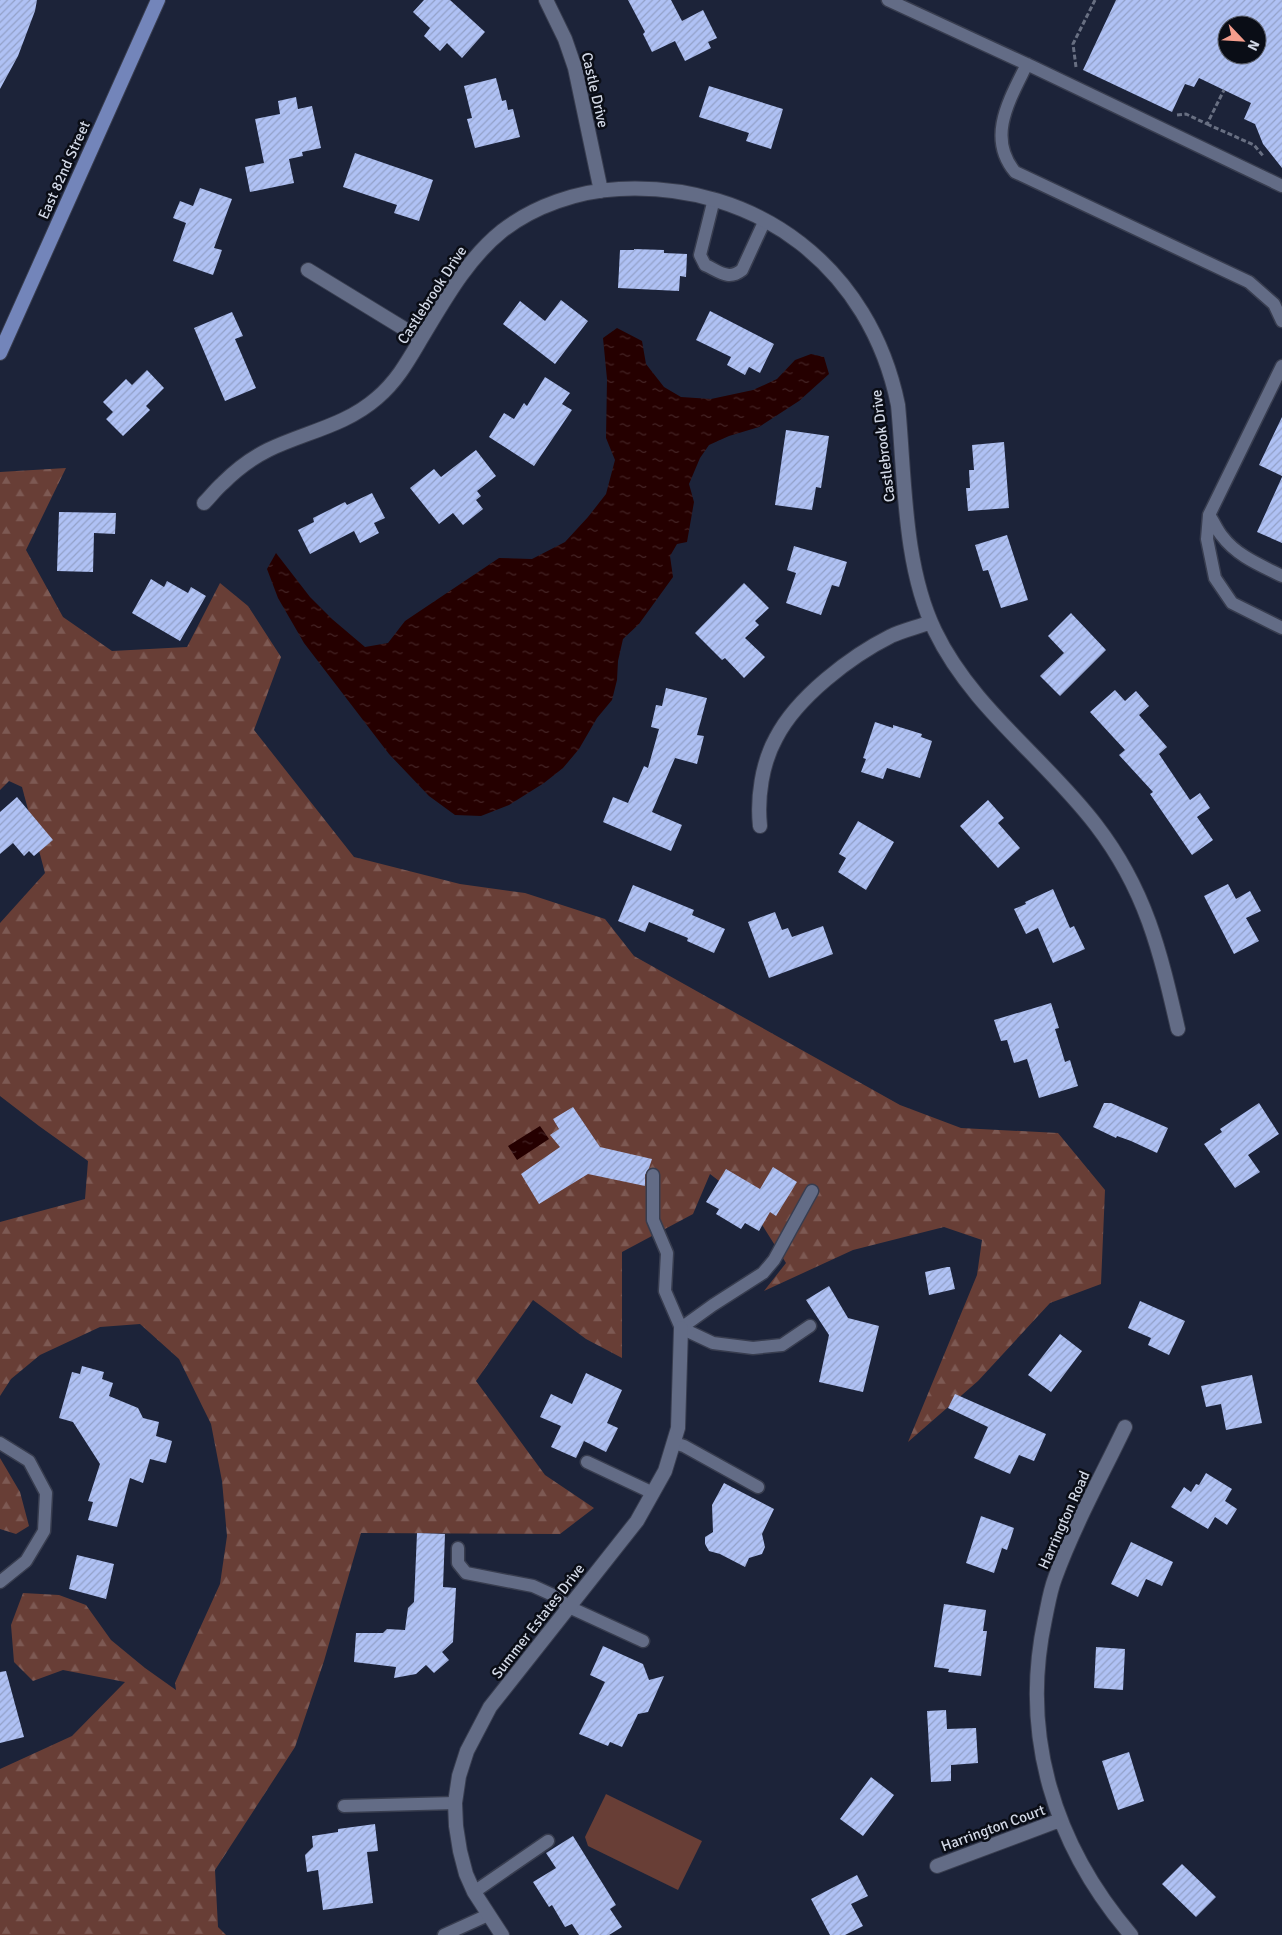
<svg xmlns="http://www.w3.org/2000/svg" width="1282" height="1935" viewBox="0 0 1282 1935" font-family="Signika,sans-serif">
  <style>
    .forest { fill: url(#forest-firs) }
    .park { fill: #683e36 }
    .water { fill: url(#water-ripples) }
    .building { fill: url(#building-hatch); fill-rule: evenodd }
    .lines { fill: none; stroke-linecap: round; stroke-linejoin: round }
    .service-casing { stroke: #383d4f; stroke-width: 15 }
    .minor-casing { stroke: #383d4f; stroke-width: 16 }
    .primary-casing { stroke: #383d4f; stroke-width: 16 }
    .path { stroke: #686f82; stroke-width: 3; stroke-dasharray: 5 2.5; stroke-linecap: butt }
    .service { stroke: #636c86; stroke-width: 12 }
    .minor { stroke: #636c86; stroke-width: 14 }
    .primary { stroke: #7385ba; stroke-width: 14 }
    .labels { text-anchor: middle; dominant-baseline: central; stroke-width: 5; stroke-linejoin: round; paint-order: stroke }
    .street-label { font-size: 15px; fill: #d2d8e6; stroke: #0a0d16 }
  </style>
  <defs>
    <pattern id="forest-firs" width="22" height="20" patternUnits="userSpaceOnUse" patternTransform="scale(1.25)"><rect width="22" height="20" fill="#683e36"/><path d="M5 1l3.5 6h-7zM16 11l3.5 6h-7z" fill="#7d5953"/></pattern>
    <pattern id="water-ripples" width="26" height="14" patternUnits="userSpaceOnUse" patternTransform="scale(1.25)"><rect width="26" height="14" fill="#250000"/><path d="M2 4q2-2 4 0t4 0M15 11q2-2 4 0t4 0" fill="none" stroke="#442425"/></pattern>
    <pattern id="building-hatch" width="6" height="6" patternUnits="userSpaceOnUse" patternTransform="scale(1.25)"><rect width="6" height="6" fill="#afc1f4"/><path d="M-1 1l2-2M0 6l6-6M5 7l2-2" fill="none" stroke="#93a1c8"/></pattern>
  </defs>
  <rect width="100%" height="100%" fill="#1c2339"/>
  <path class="forest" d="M 66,468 L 26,550 L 63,617 L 112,651 L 187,647 L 220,583 L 248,606 L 281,657 L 254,730 L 354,857 L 460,884 L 525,893 L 605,919 L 634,956 L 900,1105 L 961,1128 L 1058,1133 L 1105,1190 L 1101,1284 L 1050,1303 L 978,1381 L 908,1442 L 977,1275 L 982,1240 L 944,1227 L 853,1250 L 764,1291 L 786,1263 L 749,1204 L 710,1174 L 693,1214 L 622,1252 L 622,1358 L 586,1339 L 533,1300 L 476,1381 L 545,1475 L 594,1508 L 560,1534 L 361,1533 L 324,1661 L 295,1747 L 215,1870 L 218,1927 L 226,1935 L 0,1935 L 0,1769 L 72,1736 L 125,1682 L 63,1670 L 33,1681 L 14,1662 L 11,1625 L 23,1593 L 59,1595 L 86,1605 L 111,1640 L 145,1668 L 176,1690 L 175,1683 L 220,1584 L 227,1536 L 222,1481 L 211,1424 L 179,1359 L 140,1324 L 100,1327 L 40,1355 L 11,1379 L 0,1396 L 0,1222 L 85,1199 L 88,1161 L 39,1126 L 0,1096 L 0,923 L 45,873 L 22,787 L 9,781 L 0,790 L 0,472 Z
    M 0,1458 L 20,1492 L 29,1526 L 16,1534 L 0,1529 Z"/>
  <path class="park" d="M 606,1794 L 702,1841 L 678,1890 L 588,1846 L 585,1837 Z"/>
  <path class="water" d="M 617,328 L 642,341 L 646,364 L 664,387 L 681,397 L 711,399 L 753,390 L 777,379 L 795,360 L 811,354 L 824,357 L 829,374 L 799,401 L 759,427 L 729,436 L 709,445 L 700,458 L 689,484 L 694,502 L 687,542 L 677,544 L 670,556 L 673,577 L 639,624 L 623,639 L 618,661 L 617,680 L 612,700 L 597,718 L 579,749 L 563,768 L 544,783 L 509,805 L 481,816 L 455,815 L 429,796 L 389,754 L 304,643 L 278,598 L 267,569 L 276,553 L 310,597 L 332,619 L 365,647 L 388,643 L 405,621 L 499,558 L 532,559 L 565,542 L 588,517 L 606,494 L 615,460 L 606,438 L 607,379 L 603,338 Z
    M 540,1126 L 549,1139 L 517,1160 L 508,1146 Z"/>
  <path class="building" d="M 0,0 L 37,0 L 35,11 L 18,56 L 0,89 Z
    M 424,0 L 450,0 L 485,32 L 462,58 L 447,43 L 440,51 L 424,36 L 430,28 L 413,12 Z
    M 628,0 L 671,0 L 682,21 L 703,10 L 717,38 L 708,42 L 711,48 L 685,61 L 675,41 L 652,52 L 643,34 L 645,32 Z
    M 1116,0 L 1282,0 L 1282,168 L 1263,144 L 1255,124 L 1244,119 L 1251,103 L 1199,78 L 1194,87 L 1185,84 L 1172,112 L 1083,70 ZM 1227,25 L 1257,25 L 1257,55 L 1227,55 Z
    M 496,78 L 502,101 L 506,100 L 508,110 L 513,109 L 520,137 L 475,148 L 467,119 L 472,118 L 464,86 Z
    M 709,86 L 783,109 L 771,149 L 746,141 L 749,133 L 699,117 Z
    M 296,97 L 298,109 L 312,106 L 321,148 L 302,152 L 303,156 L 289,159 L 294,183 L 250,192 L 245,167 L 264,163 L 255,119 L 280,114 L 278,101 Z
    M 355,153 L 433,180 L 419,221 L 394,213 L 397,205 L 343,187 Z
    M 200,188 L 232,199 L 214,248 L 222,250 L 213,275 L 173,261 L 186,223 L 173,218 L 180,201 L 193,206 Z
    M 634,249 L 664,250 L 664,253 L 687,254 L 686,277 L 680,276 L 679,291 L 618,288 L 620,250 L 634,250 Z
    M 561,300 L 588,321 L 555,364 L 503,324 L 520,301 L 545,321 Z
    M 710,311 L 774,344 L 760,373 L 749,367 L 745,375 L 727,365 L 731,357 L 696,340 Z
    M 232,312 L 243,336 L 235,339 L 256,388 L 225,401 L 194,328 Z
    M 147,370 L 164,388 L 146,406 L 150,410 L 123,436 L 106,419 L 113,412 L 103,402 L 126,379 L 132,385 Z
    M 545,377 L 570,393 L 562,404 L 572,410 L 534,466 L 489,437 L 504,413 L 514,419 L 524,403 L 527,406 Z
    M 1282,417 L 1282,476 L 1259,465 Z
    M 786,430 L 829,436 L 821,488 L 816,487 L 812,510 L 775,505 Z
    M 1004,442 L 1009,508 L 968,511 L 966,488 L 970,488 L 969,470 L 974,470 L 972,445 Z
    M 476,450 L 496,476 L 477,491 L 481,496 L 476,500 L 483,509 L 463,525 L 453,513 L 439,524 L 410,488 L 434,469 L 441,477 Z
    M 1282,477 L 1282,543 L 1257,532 Z
    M 372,493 L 385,518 L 374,523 L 379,533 L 360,543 L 354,531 L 310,554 L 298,530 L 314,522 L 313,518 L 345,502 L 347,505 Z
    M 59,512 L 116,513 L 115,534 L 94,533 L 93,572 L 57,571 Z
    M 1007,535 L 1028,600 L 1001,608 L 988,570 L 983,571 L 975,545 Z
    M 794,546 L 847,562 L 839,587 L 832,585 L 821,615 L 786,603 L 796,573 L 787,570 Z
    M 151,579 L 164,587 L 167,581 L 188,593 L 191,587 L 206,596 L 180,641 L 132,613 Z
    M 744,583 L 769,608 L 755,621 L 759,625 L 745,638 L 765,657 L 744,678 L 725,658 L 722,660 L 695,633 Z
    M 1071,613 L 1106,650 L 1060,696 L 1040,676 L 1064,653 L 1048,636 Z
    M 666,688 L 707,698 L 697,735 L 704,736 L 697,764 L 675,758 L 652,812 L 682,825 L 671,851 L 603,822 L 613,797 L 628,803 L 644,766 L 648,768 L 659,729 L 651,727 L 656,705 L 662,706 Z
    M 1115,690 L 1125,701 L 1136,691 L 1149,706 L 1139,715 L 1167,747 L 1159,754 L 1190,800 L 1200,793 L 1210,808 L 1197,817 L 1213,840 L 1192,855 L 1150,794 L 1153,792 L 1119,755 L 1125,750 L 1090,712 Z
    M 875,722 L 893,728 L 893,725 L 922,734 L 921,737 L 932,741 L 920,778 L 887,768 L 883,779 L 861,772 L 866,759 L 863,758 Z
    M 17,797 L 53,840 L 34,856 L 29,851 L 24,856 L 13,843 L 0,854 L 0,812 Z
    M 988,800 L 1004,818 L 998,823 L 1020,848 L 998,868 L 960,826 Z
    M 858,821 L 894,842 L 866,890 L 838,872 L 846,858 L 839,854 Z
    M 1228,884 L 1236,899 L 1250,891 L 1261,911 L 1246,918 L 1259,941 L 1234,954 L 1204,896 Z
    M 633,885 L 694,910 L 692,915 L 725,929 L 714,953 L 687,941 L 688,938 L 649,922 L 645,932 L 618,921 Z
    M 1053,889 L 1070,928 L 1074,926 L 1085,949 L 1053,963 L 1038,928 L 1026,934 L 1014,909 L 1026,904 L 1025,902 Z
    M 775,912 L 782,930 L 788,928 L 792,937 L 823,926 L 833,954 L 769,978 L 748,922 Z
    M 1051,1003 L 1059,1028 L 1055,1029 L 1065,1062 L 1070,1060 L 1078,1086 L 1039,1098 L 1027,1059 L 1014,1063 L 1007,1040 L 1001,1041 L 994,1020 Z
    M 1104,1103 L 1111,1103 L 1168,1128 L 1157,1153 L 1131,1141 L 1117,1136 L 1116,1138 L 1093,1127 Z
    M 1259,1103 L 1279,1134 L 1248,1155 L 1260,1172 L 1235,1188 L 1204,1144 L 1222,1132 L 1220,1129 Z
    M 573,1107 L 600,1147 L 652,1159 L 649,1168 L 645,1175 L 645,1186 L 588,1174 L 539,1204 L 521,1174 L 560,1147 L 550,1135 L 559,1129 L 553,1119 Z
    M 773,1167 L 797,1182 L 776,1216 L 770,1212 L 759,1231 L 745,1223 L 741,1229 L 716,1214 L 719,1209 L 706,1202 L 726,1169 L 760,1189 Z
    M 947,1267 L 950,1267 L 955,1289 L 929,1295 L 925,1272 Z
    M 829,1286 L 848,1318 L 879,1326 L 863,1392 L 819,1382 L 829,1335 L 806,1300 Z
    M 1140,1301 L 1185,1321 L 1169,1355 L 1148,1345 L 1151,1338 L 1128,1328 Z
    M 1060,1334 L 1082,1351 L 1051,1392 L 1028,1375 Z
    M 82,1366 L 104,1372 L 102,1379 L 113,1383 L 109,1396 L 138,1408 L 143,1418 L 159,1422 L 156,1436 L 172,1441 L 166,1463 L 150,1459 L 143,1483 L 130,1478 L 117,1527 L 88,1520 L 93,1502 L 88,1501 L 100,1464 L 73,1422 L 59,1418 L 72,1372 L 80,1374 Z
    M 586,1373 L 622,1390 L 607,1423 L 618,1428 L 606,1452 L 584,1441 L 576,1458 L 551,1447 L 561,1426 L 540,1417 L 551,1394 L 572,1404 Z
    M 1252,1375 L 1262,1423 L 1226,1430 L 1221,1404 L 1206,1407 L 1201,1386 Z
    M 955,1394 L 1046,1434 L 1034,1461 L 1019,1455 L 1010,1474 L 974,1458 L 988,1427 L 948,1408 Z
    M 1206,1473 L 1232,1489 L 1225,1501 L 1237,1509 L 1227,1525 L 1215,1517 L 1208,1529 L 1171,1507 L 1184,1487 L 1191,1492 L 1196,1484 L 1199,1485 Z
    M 724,1483 L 774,1509 L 762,1534 L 765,1547 L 762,1554 L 749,1558 L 745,1567 L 720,1554 L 709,1551 L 705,1544 L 705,1537 L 713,1532 L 712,1505 Z
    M 981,1516 L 1014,1528 L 1007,1550 L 1002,1548 L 994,1573 L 966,1563 Z
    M 417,1533 L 445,1534 L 443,1587 L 456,1588 L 453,1642 L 442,1652 L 449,1660 L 434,1673 L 426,1665 L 416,1674 L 394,1678 L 396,1667 L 354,1662 L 356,1633 L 383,1633 L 387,1629 L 405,1630 L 408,1608 L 414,1602 Z
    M 1131,1542 L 1173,1562 L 1162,1586 L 1146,1579 L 1138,1597 L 1111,1584 Z
    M 77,1555 L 114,1564 L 106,1599 L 69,1589 Z
    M 944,1604 L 986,1610 L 983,1631 L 987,1631 L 981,1676 L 948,1672 L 949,1669 L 934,1667 Z
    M 603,1646 L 643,1664 L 649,1680 L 664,1676 L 648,1712 L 638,1714 L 622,1747 L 610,1742 L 608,1746 L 579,1734 L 605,1682 L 590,1675 Z
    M 1096,1647 L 1125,1649 L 1123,1690 L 1094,1688 Z
    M 6,1671 L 24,1737 L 0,1743 L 0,1672 Z
    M 946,1710 L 947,1729 L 976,1728 L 978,1763 L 951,1765 L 951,1781 L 931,1782 L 927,1711 Z
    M 1129,1752 L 1144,1801 L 1118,1810 L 1102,1761 Z
    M 871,1777 L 894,1795 L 863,1836 L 840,1819 Z
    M 375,1824 L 378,1851 L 367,1852 L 373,1903 L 323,1910 L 318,1870 L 307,1872 L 305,1855 L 313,1847 L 312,1836 L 338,1832 L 338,1829 Z
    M 573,1836 L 616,1905 L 610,1909 L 622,1927 L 609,1935 L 579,1935 L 572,1924 L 565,1927 L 552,1905 L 549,1907 L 533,1882 L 556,1868 L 546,1853 Z
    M 1182,1864 L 1216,1897 L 1196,1917 L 1162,1884 Z
    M 857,1875 L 868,1896 L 851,1904 L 863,1926 L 845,1935 L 830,1935 L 811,1899 Z"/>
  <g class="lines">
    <defs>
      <path id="service" d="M 888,0 L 1033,67 L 1282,186
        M 1027,64 C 1010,99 986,137 1015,172 L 1249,282 L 1274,304 L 1282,321
        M 714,199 L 700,255 L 705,265 C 719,271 728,281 742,270 L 765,220
        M 1282,366 L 1209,515 L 1207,539 L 1215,578 L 1232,603 L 1282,628
        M 1209,515 C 1214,522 1217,530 1222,536 C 1237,556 1260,565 1282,576
        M 653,1175 L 653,1220 L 667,1253 L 665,1291 L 681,1328 L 713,1343 L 753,1348 L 782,1345 L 810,1326
        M 681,1328 L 713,1305 L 763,1273 L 774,1260 L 812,1191
        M 0,1443 L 29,1461 L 46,1493 L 44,1531 L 26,1561 L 0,1582
        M 674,1443 L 684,1446 L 758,1487
        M 587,1462 L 653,1493
        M 458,1548 L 458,1563 L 466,1573 L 533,1586 L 555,1596 L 569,1607 L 643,1641
        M 344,1806 L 455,1803
        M 474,1892 L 548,1841
        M 444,1935 L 488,1915"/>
      <path id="minor" d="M 546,0 L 565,39 L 575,68 L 601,191
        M 308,270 L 421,339
        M 204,503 C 210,497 216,489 223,483 C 235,471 252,458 268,450 C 305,432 345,426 377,398 C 397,381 408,361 421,339 C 444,301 467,259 502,231 C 534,206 578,191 619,189 C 758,182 870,268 898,405 C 905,477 903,565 935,631 C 972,708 1045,758 1096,825 C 1146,890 1160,951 1178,1029
        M 760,826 C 757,798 762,763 776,738 C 797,697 851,656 891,636 C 904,630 918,627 931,622
        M 1125,1427 C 1101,1477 1074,1526 1055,1578 C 1050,1591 1048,1605 1045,1619 C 1020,1735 1054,1845 1131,1935
        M 937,1866 L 1060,1820
        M 502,1935 L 474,1892 L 466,1874 L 460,1851 L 456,1826 L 455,1803 L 459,1776 L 467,1751 L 490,1707 L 637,1521 L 665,1471 L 678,1428 L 681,1328"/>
      <path id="primary" d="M 0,353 L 158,0"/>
    </defs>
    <use href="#service" class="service-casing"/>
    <use href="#minor" class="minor-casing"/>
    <use href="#primary" class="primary-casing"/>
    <path class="path" d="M 1076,67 L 1073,44 L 1095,0
      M 1177,115 L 1186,114 L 1207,124 L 1224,90
      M 1207,124 L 1254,145 L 1264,157"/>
    <use href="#service" class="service"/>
    <use href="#minor" class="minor"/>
    <use href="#primary" class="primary"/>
  </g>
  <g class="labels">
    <g class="street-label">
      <text transform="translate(595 90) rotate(77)">Castle Drive</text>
      <text transform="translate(64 170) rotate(-66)">East 82nd Street</text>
      <text transform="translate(432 295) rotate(-57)">Castlebrook Drive</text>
      <text transform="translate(883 446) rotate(-97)">Castlebrook Drive</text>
      <text transform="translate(1064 1520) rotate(-66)">Harrington Road</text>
      <text transform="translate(538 1621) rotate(-52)">Summer Estates Drive</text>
      <text transform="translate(993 1828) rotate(-20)">Harrington Court</text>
    </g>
  </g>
  <g transform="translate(1242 40) rotate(115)"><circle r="24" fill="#0a0d16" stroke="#5a5e69"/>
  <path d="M0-4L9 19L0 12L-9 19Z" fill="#f49d8d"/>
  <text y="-8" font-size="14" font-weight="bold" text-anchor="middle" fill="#d2d8e6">N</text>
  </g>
</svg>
